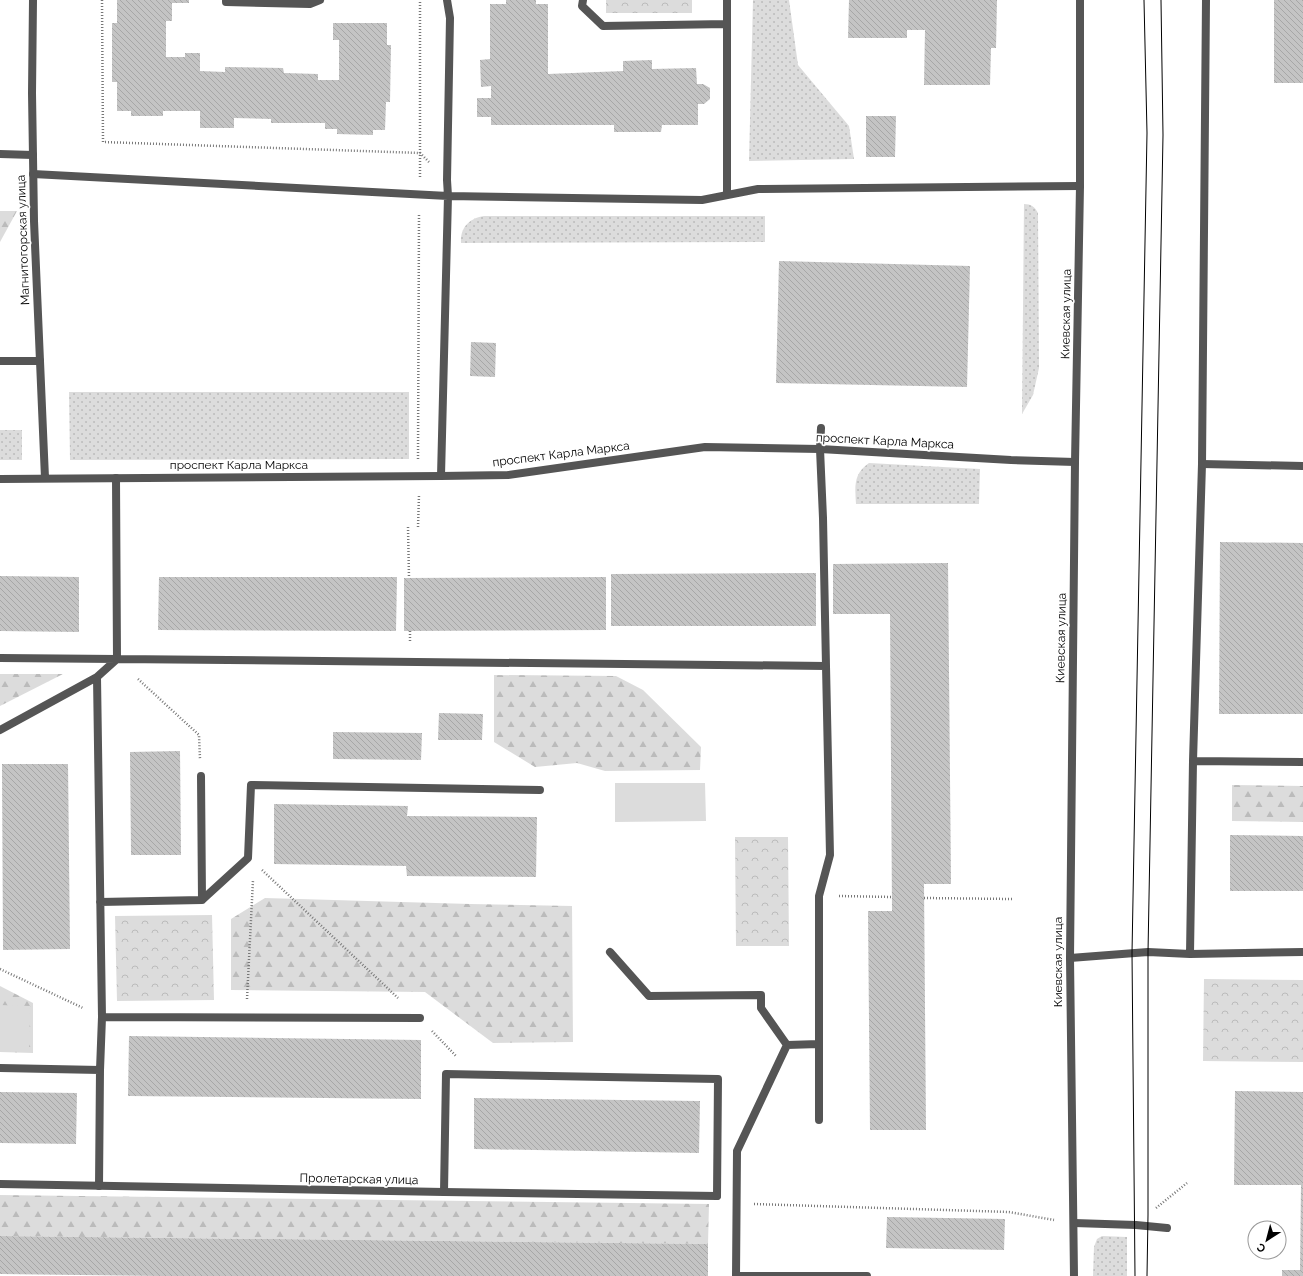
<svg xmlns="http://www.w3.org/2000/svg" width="1303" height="1276" viewBox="0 0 1303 1276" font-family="Raleway,sans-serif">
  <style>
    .grass { fill: url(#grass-dots) }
    .forest { fill: url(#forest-firs) }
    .park { fill: url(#park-crowns) }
    .garden { fill: #dcdcdc }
    .building { fill: url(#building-back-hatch) }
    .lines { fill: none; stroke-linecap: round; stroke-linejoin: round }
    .path { stroke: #777; stroke-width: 2.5; stroke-dasharray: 1 2; stroke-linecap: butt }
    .service { stroke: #555; stroke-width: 8 }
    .minor { stroke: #555; stroke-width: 8 }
    .tertiary { stroke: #555; stroke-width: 8 }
    .tram { stroke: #000; stroke-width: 1 }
    .labels { text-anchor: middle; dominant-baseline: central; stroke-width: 3.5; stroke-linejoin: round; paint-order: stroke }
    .street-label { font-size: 12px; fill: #000; stroke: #fff }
  </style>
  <defs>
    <pattern id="grass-dots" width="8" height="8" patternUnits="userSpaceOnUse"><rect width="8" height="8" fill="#dcdcdc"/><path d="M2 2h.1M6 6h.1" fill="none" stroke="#bbb" stroke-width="1.8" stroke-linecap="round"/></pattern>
    <pattern id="forest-firs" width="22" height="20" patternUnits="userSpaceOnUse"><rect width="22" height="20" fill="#dcdcdc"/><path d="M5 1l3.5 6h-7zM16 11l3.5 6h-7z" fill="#bbb"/></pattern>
    <pattern id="park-crowns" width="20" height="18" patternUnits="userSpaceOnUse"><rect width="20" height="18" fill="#dcdcdc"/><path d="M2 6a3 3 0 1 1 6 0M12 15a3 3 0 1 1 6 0" fill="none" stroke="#bbb"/></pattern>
    <pattern id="building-back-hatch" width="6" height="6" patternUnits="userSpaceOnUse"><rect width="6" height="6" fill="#c4c4c4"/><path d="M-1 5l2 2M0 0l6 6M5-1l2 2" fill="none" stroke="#a7a7a7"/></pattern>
  </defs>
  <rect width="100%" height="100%" fill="#fff"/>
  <path class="grass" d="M 753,0 L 789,0 L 798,65 L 849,126 L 854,159 L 749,161 Z
    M 1024,204 C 1031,204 1035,207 1038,213 L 1039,368 L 1033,395 L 1022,414 Z
    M 484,216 L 765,216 L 765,242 L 461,243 C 460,227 470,218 484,216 Z
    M 69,392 L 409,392 L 409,459 L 70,460 Z
    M 0,430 L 22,430 L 22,460 L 0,460 Z
    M 869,463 L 980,469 L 979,504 L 856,504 C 855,487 853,474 869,463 Z
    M 1102,1236 L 1127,1237 L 1127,1276 L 1093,1276 L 1094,1247 L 1097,1239 Z"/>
  <path class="forest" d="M 0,211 L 17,211 L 0,242 Z
    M 0,674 L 63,674 L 0,706 Z
    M 494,675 L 616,676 L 643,690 L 701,747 L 700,770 L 605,771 L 577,763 L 535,767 L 494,742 Z
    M 1232,785 L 1303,786 L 1303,822 L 1232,821 Z
    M 265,898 L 470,904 L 572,906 L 573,1042 L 493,1043 L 425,992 L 231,990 L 231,919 Z
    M 0,986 L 33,1003 L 33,1053 L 0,1052 Z
    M 0,1195 L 709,1204 L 708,1244 L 0,1236 Z"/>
  <path class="park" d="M 606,0 L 692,0 L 692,13 L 606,13 Z
    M 735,837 L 788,837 L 789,946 L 736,946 Z
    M 212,915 L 214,1000 L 117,1001 L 115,916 Z
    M 1204,979 L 1303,980 L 1303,1062 L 1203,1061 Z"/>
  <path class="garden" d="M 615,783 L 705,783 L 706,821 L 615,822 Z
    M 0,1005 L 30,1006 L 29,1052 L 0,1051 Z"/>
  <path class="building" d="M 117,0 L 189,0 L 189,3 L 172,3 L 172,21 L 166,21 L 166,57 L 185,57 L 185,53 L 200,53 L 200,71 L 225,72 L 225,67 L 283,68 L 284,73 L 318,74 L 318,80 L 339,80 L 339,40 L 333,40 L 333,23 L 387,23 L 387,45 L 391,45 L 390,102 L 386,102 L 385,130 L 373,130 L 373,135 L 337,134 L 337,129 L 325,129 L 325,123 L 271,123 L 271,119 L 234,118 L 234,128 L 200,128 L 200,111 L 163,111 L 163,116 L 131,116 L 131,111 L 117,111 L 117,82 L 112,82 L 112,23 L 117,23 Z
    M 506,0 L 536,0 L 536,4 L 548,4 L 548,74 L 623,71 L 623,61 L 652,60 L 652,69 L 696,68 L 697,84 L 703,84 L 710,88 L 710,99 L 704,104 L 698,104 L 698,125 L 662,125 L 661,132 L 614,132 L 614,125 L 491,125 L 491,117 L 477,117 L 477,98 L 491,98 L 491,86 L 481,87 L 480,60 L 490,59 L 490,4 L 506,4 Z
    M 849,0 L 997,0 L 996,48 L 991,48 L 990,85 L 924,85 L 925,30 L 907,30 L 907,38 L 848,38 Z
    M 1274,0 L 1303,0 L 1303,83 L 1274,83 Z
    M 866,116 L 896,116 L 895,157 L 866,157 Z
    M 779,261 L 970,266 L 967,387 L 776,383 Z
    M 471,342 L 496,343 L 495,377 L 470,376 Z
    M 1220,542 L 1303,543 L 1303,714 L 1219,714 Z
    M 948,563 L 951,884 L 924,884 L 926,1130 L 870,1130 L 868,911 L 892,911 L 890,614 L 833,614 L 833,564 Z
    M 816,573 L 816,626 L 611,626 L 611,574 Z
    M 0,576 L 79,577 L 79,632 L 0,631 Z
    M 159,577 L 397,577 L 396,631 L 158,630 Z
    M 606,577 L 606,630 L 404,631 L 404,578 Z
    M 439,713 L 483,714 L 482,740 L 438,740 Z
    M 333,732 L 422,733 L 421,760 L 333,759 Z
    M 180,751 L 181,855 L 131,855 L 130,752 Z
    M 2,764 L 68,764 L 70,949 L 3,950 Z
    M 274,804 L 408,806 L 407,816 L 537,817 L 536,877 L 407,876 L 406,866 L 274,864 Z
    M 1230,835 L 1303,836 L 1303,891 L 1230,891 Z
    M 129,1036 L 421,1040 L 421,1099 L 128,1096 Z
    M 1235,1091 L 1303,1092 L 1303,1276 L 1282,1276 L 1282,1270 L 1300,1270 L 1301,1185 L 1234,1185 Z
    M 0,1092 L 77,1093 L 76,1144 L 0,1143 Z
    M 474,1098 L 700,1101 L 699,1153 L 474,1149 Z
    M 887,1217 L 1005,1219 L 1004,1250 L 886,1248 Z
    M 0,1236 L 708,1244 L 708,1276 L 159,1276 L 0,1274 Z"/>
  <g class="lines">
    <path class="path" d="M 102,0 L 103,142 L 420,153 L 429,162
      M 420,177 L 420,0
      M 418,459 L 419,214
      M 408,527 L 409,578
      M 418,527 L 419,495
      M 410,631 L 410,643
      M 138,679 L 199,735 L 200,759
      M 262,870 L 398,998
      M 839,896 L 892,897
      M 924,898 L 1012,899
      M 0,969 L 83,1008
      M 247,999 L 253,880
      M 432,1031 L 456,1056
      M 754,1204 L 1009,1212 L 1054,1220
      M 1156,1208 L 1187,1183"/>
    <path class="service" d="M 226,0 L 226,2 L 310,4 L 320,0
      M 583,0 L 582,6 L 603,26 L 727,24
      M 0,154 L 33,155
      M 33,174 L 448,196 L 702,200 L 758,189 L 1080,186
      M 727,195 L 727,0
      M 0,361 L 40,361
      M 821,428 L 820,449 L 823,518 L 826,666
      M 441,476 L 448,196 L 447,180 L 450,18 L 447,0
      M 116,478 L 117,659 L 826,666 L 830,855 L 819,896 L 819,1120
      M 0,658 L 117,659 L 97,677 L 102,1017
      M 0,730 L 97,677
      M 1193,761 L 1303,762
      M 201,776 L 202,900
      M 100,902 L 202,900 L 248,858 L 251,785 L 540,790
      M 610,952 L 649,996 L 761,995 L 761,1008 L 787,1045
      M 1190,954 L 1193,761 L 1202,464 L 1206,0
      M 1070,958 L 1148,952 L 1190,954 L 1303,952
      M 819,1044 L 787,1045 L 737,1151 L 736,1276 L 867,1276
      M 0,1068 L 100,1070 L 99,1186
      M 100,1070 L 102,1017 L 420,1018
      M 444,1192 L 446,1074 L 718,1079 L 717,1196
      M 1074,1223 L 1136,1225 L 1167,1228"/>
    <path class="minor" d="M 33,0 L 32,93 L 34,221 L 45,478
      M 1202,464 L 1303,466
      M 0,479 L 441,476 L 508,475 L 705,447 L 820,449 L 1011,460 L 1075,462
      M 0,1184 L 444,1192 L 717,1196"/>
    <path class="tertiary" d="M 1074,1276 L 1070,958 L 1075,462 L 1080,186 L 1080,0"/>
    <path class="tram" d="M 1135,1276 L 1132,953 L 1147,133 L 1144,0
      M 1147,1276 L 1148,1215 L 1148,952 L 1163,135 L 1161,0"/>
  </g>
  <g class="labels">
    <g class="street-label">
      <text transform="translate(23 240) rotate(-92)">Магнитогорская улица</text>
      <text transform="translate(1066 314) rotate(-89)">Киевская улица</text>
      <text transform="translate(885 441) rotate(3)">проспект Карла Маркса</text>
      <text transform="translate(561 454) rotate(-7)">проспект Карла Маркса</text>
      <text x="239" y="465">проспект Карла Маркса</text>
      <text transform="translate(1061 638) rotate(-89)">Киевская улица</text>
      <text transform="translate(1058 962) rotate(-90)">Киевская улица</text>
      <text transform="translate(359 1179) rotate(1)">Пролетарская улица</text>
    </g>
  </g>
  <g transform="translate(1267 1240) rotate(216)"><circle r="19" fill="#ffffff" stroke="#999999"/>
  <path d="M0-3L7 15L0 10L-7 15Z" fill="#000000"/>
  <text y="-6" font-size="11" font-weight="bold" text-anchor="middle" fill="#000000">С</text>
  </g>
</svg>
